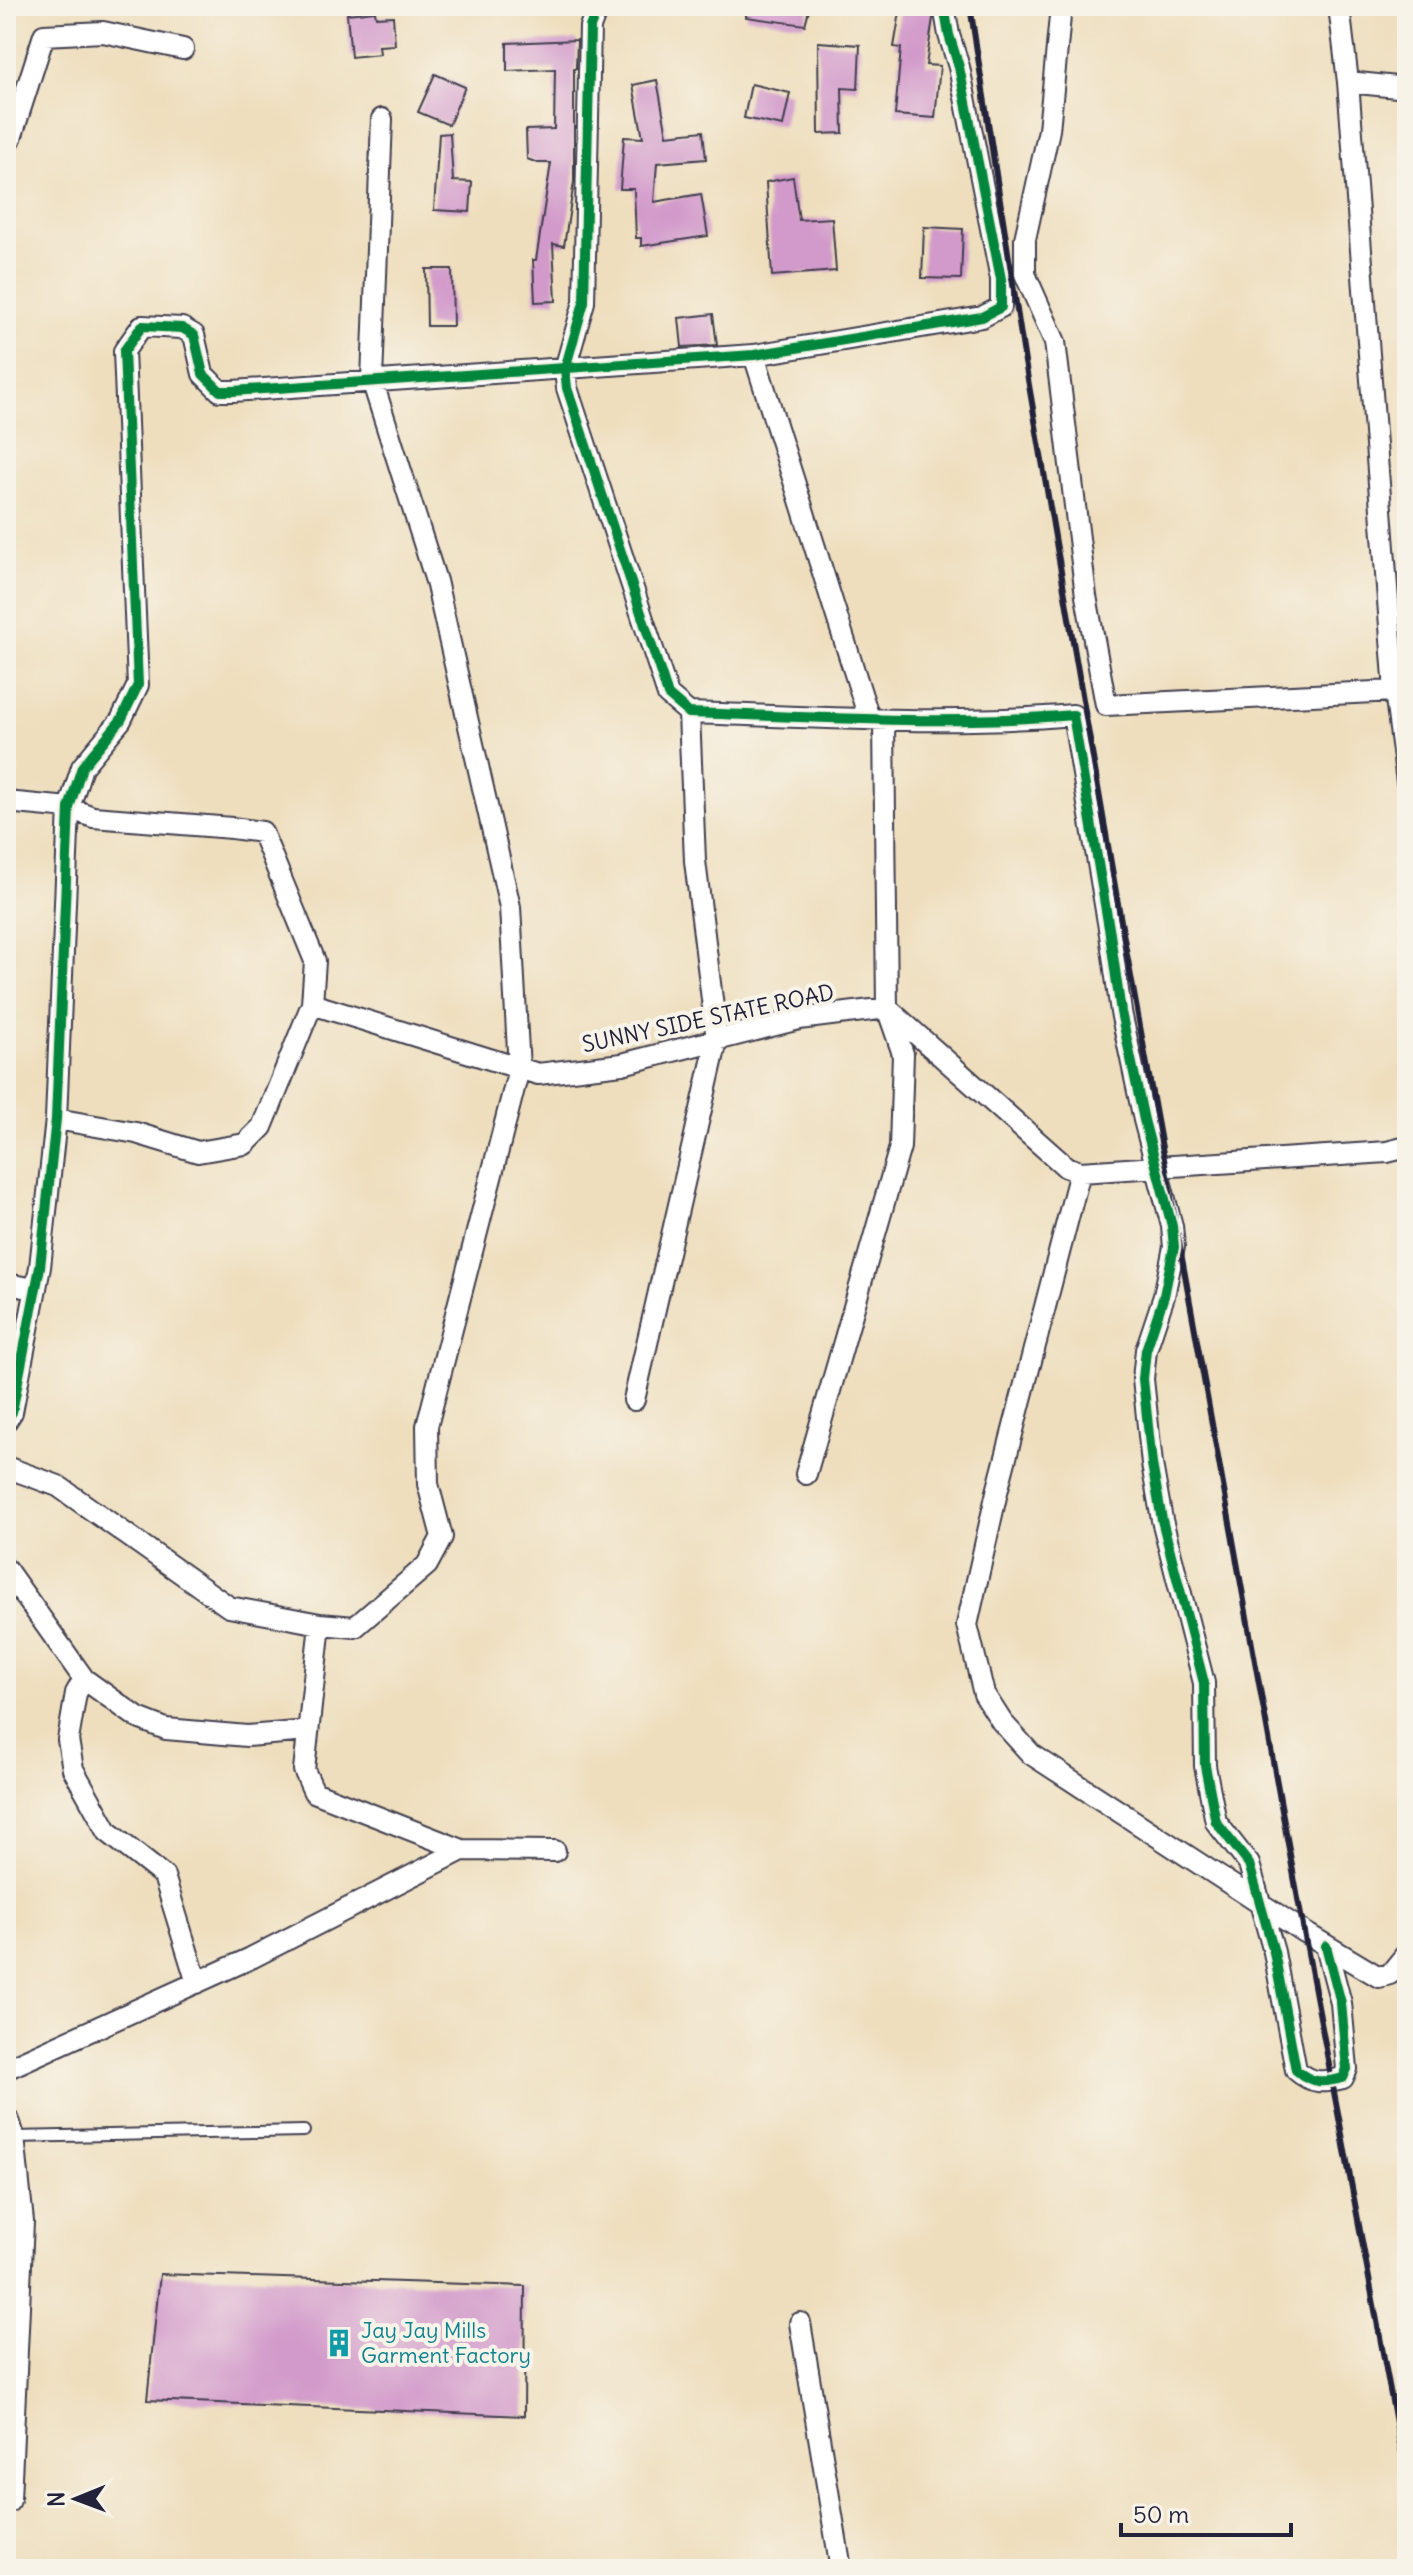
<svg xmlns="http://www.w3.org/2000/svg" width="1413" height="2575" viewBox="0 0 1413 2575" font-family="Delius,sans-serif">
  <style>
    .building { fill: #d29aca }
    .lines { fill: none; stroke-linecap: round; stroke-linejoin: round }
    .service-casing { stroke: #413e4e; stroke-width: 14 }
    .minor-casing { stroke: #413e4e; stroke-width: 24 }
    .secondary-casing { stroke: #413e4e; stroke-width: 32 }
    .service { stroke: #fff; stroke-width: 10 }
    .minor { stroke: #fff; stroke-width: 20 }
    .secondary { stroke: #fff; stroke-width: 28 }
    .rail { stroke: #22223b; stroke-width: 6 }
    .cycleway-casing { stroke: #f7f3e8; stroke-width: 15 }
    .cycleway { stroke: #00873e; stroke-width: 10 }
    .labels { text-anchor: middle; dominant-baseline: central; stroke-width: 8; stroke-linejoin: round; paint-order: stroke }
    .street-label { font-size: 22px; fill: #22223b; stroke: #f7f3e8 }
    .culture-label { font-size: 22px; fill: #0d838f; stroke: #f7f3e8; text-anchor: start }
  </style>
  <rect width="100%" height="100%" fill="#f7f3e8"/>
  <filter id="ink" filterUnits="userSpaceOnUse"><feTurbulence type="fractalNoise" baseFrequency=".0125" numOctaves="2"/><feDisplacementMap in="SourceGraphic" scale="16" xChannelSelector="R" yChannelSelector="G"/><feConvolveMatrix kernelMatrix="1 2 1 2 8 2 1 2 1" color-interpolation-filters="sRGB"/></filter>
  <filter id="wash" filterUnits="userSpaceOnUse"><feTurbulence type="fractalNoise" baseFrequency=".006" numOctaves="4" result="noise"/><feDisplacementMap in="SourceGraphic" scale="32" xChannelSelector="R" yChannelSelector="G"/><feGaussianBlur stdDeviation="1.8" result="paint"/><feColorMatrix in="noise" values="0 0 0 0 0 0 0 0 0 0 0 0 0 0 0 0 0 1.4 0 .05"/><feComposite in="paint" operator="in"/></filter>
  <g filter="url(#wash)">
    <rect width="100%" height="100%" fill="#eedebd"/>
    <g id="blocks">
      <path class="building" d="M 746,6 L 810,6 L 805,25 L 746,17 Z
        M 901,6 L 931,10 L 933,18 L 926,65 L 940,66 L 935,118 L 895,115 L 901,48 L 894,47 Z
        M 375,11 L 376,17 L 393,16 L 395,45 L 379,46 L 380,54 L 351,57 L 347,14 Z
        M 577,40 L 576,68 L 574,69 L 574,182 L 564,246 L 553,244 L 556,301 L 535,302 L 533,260 L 536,260 L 551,163 L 538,163 L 527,159 L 526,130 L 554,129 L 555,69 L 507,71 L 507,43 Z
        M 818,42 L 860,45 L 858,89 L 842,88 L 843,133 L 819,134 Z
        M 435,74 L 465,87 L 449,125 L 418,112 Z
        M 657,80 L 667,135 L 703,131 L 706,159 L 657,163 L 654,202 L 701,194 L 708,236 L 641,246 L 641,238 L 636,238 L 634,189 L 620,189 L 624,137 L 643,138 L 633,85 Z
        M 751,84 L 790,93 L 783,126 L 744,118 Z
        M 450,133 L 453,181 L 472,182 L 470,212 L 434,210 L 439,134 Z
        M 793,177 L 799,220 L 832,218 L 836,271 L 772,276 L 766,182 Z
        M 924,227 L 963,229 L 961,279 L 922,278 Z
        M 426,269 L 452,269 L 453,326 L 427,326 Z
        M 713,314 L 717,345 L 682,347 L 679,318 Z
        M 160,2274 L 525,2286 L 524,2416 L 147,2400 Z"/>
    </g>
  </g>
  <g filter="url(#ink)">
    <use href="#blocks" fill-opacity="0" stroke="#413e4e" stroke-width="2"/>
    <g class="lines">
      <defs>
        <path id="service" d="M 14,2137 L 304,2131"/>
        <path id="minor" d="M 598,6 L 590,27 L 584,302 L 565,369 L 567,388 L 668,695 L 689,713 C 817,717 946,726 1073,715 L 1110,934 L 1121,1012 L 1144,1120 L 1172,1226 L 1174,1247 L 1164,1296 L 1146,1350 L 1143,1379 L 1152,1464 L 1162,1520 L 1204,1683 L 1205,1766 L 1216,1822 L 1249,1864 L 1274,1952 L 1296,2070 C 1312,2084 1323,2083 1343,2078 L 1347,2069 L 1341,2003 L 1326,1946
          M 1061,6 L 1049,130 L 1025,239 L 1025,274 L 1055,342 L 1086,596 L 1106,705 L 1395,691
          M 1339,6 L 1348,82 L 1395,691 L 1407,782
          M 1348,82 L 1407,88
          M 6,141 L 11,138 L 44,35 L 103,32 L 183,49
          M 754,355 L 869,718
          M 6,802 L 69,808 L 93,817 L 232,828 L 262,832 L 315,961 L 312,1004 L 538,1074 L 622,1064 L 799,1019 L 887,1008 L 1066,1167 L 1080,1172 L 1387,1152 L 1407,1147
          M 56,1119 L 136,1133 L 198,1152 L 245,1144 L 262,1127 L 312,1004
          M 1080,1172 L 997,1492 L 967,1625 L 984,1694 L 1002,1722 L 1031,1754 L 1304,1932 L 1379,1977 L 1390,1974 L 1407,1953
          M 6,1284 L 36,1289
          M 634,1400 L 717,1040 L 695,861 L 689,713
          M 6,1421 L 12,1412 L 40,1267 L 56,1119 L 69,808 L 82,767 L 121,720 L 138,685 L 124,351 L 142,326 L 182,328 L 194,335 L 203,374 L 220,391 L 233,391 L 754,355 L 982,317 L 1001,307 L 1001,279 L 959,67 L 949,35 L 944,6
          M 6,1467 L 58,1486 L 229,1607 L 320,1624 L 355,1627 L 427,1565 L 442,1537 L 428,1484 L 427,1426 L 519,1069 L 510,907 L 436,581 L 372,380 L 382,119
          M 806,1474 L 900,1147 L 903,1054 L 887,1008 L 884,720
          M 6,1569 L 84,1679 L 138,1718 L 166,1729 L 247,1736 L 308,1731
          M 320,1624 L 304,1770 L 314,1792 L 462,1850 L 555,1851
          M 84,1679 L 76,1693 L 68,1740 L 73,1769 L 108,1832 L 164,1876 L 197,1983
          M 6,2069 L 251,1958 L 462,1850
          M 800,2323 L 841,2569"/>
        <path id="secondary" d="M 6,2124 L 10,2137 L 19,2222 L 6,2499"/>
      </defs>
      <use href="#service" class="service-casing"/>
      <use href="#minor" class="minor-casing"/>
      <use href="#secondary" class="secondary-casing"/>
      <use href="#service" class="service"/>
      <use href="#minor" class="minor"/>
      <use href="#secondary" class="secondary"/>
      <path class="rail" d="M 970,6 L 1025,362 L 1122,927 L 1304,1932 L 1407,2481"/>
      <defs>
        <path id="cycleway" d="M 598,6 L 590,27 L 584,302 L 565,369 L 567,388 L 668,695 L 689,713 C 817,717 946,726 1073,715 L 1110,934 L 1121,1012 L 1144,1120 L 1172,1226 L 1174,1247 L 1164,1296 L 1146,1350 L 1143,1379 L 1152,1464 L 1162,1520 L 1204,1683 L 1205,1766 L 1216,1822 L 1249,1864 L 1274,1952 L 1296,2070 C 1312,2084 1323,2083 1343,2078 L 1347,2069 L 1341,2003 L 1326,1946
          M 6,1421 L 12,1412 L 40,1267 L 56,1119 L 69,808 L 82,767 L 121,720 L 138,685 L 124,351 L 142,326 L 182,328 L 194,335 L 203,374 L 220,391 L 233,391 L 754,355 L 982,317 L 1001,307 L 1001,279 L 959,67 L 949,35 L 944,6"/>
      </defs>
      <use href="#cycleway" class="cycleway-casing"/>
      <use href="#cycleway" class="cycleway"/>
    </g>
  </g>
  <defs>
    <symbol id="building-bare" viewBox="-9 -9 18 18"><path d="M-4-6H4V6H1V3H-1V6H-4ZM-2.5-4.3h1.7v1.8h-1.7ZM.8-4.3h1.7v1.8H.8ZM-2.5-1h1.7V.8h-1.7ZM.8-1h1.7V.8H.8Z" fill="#0f9aa8" stroke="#f7f3e8" stroke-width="2.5" paint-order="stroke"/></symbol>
  </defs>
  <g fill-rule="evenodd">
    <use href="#building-bare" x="319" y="2323" width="40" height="40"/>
  </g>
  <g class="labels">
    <g class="street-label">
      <text transform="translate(708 1018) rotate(-12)">SUNNY SIDE STATE ROAD</text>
    </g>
    <g class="culture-label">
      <text x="361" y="2330">Jay Jay Mills<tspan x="361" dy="25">Garment Factory</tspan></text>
    </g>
  </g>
  <rect width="1413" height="2575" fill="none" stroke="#f7f3e8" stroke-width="32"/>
  <g transform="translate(76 2499) rotate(269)" stroke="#f7f3e8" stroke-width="6" paint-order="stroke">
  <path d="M0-6L14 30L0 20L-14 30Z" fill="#22223b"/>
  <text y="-12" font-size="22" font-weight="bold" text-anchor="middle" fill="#22223b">N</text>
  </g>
  <path d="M1121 2523v12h170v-12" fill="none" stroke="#22223b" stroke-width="4"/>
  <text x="1133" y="2523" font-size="24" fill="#22223b" stroke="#f7f3e8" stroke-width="6" paint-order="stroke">50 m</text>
</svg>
